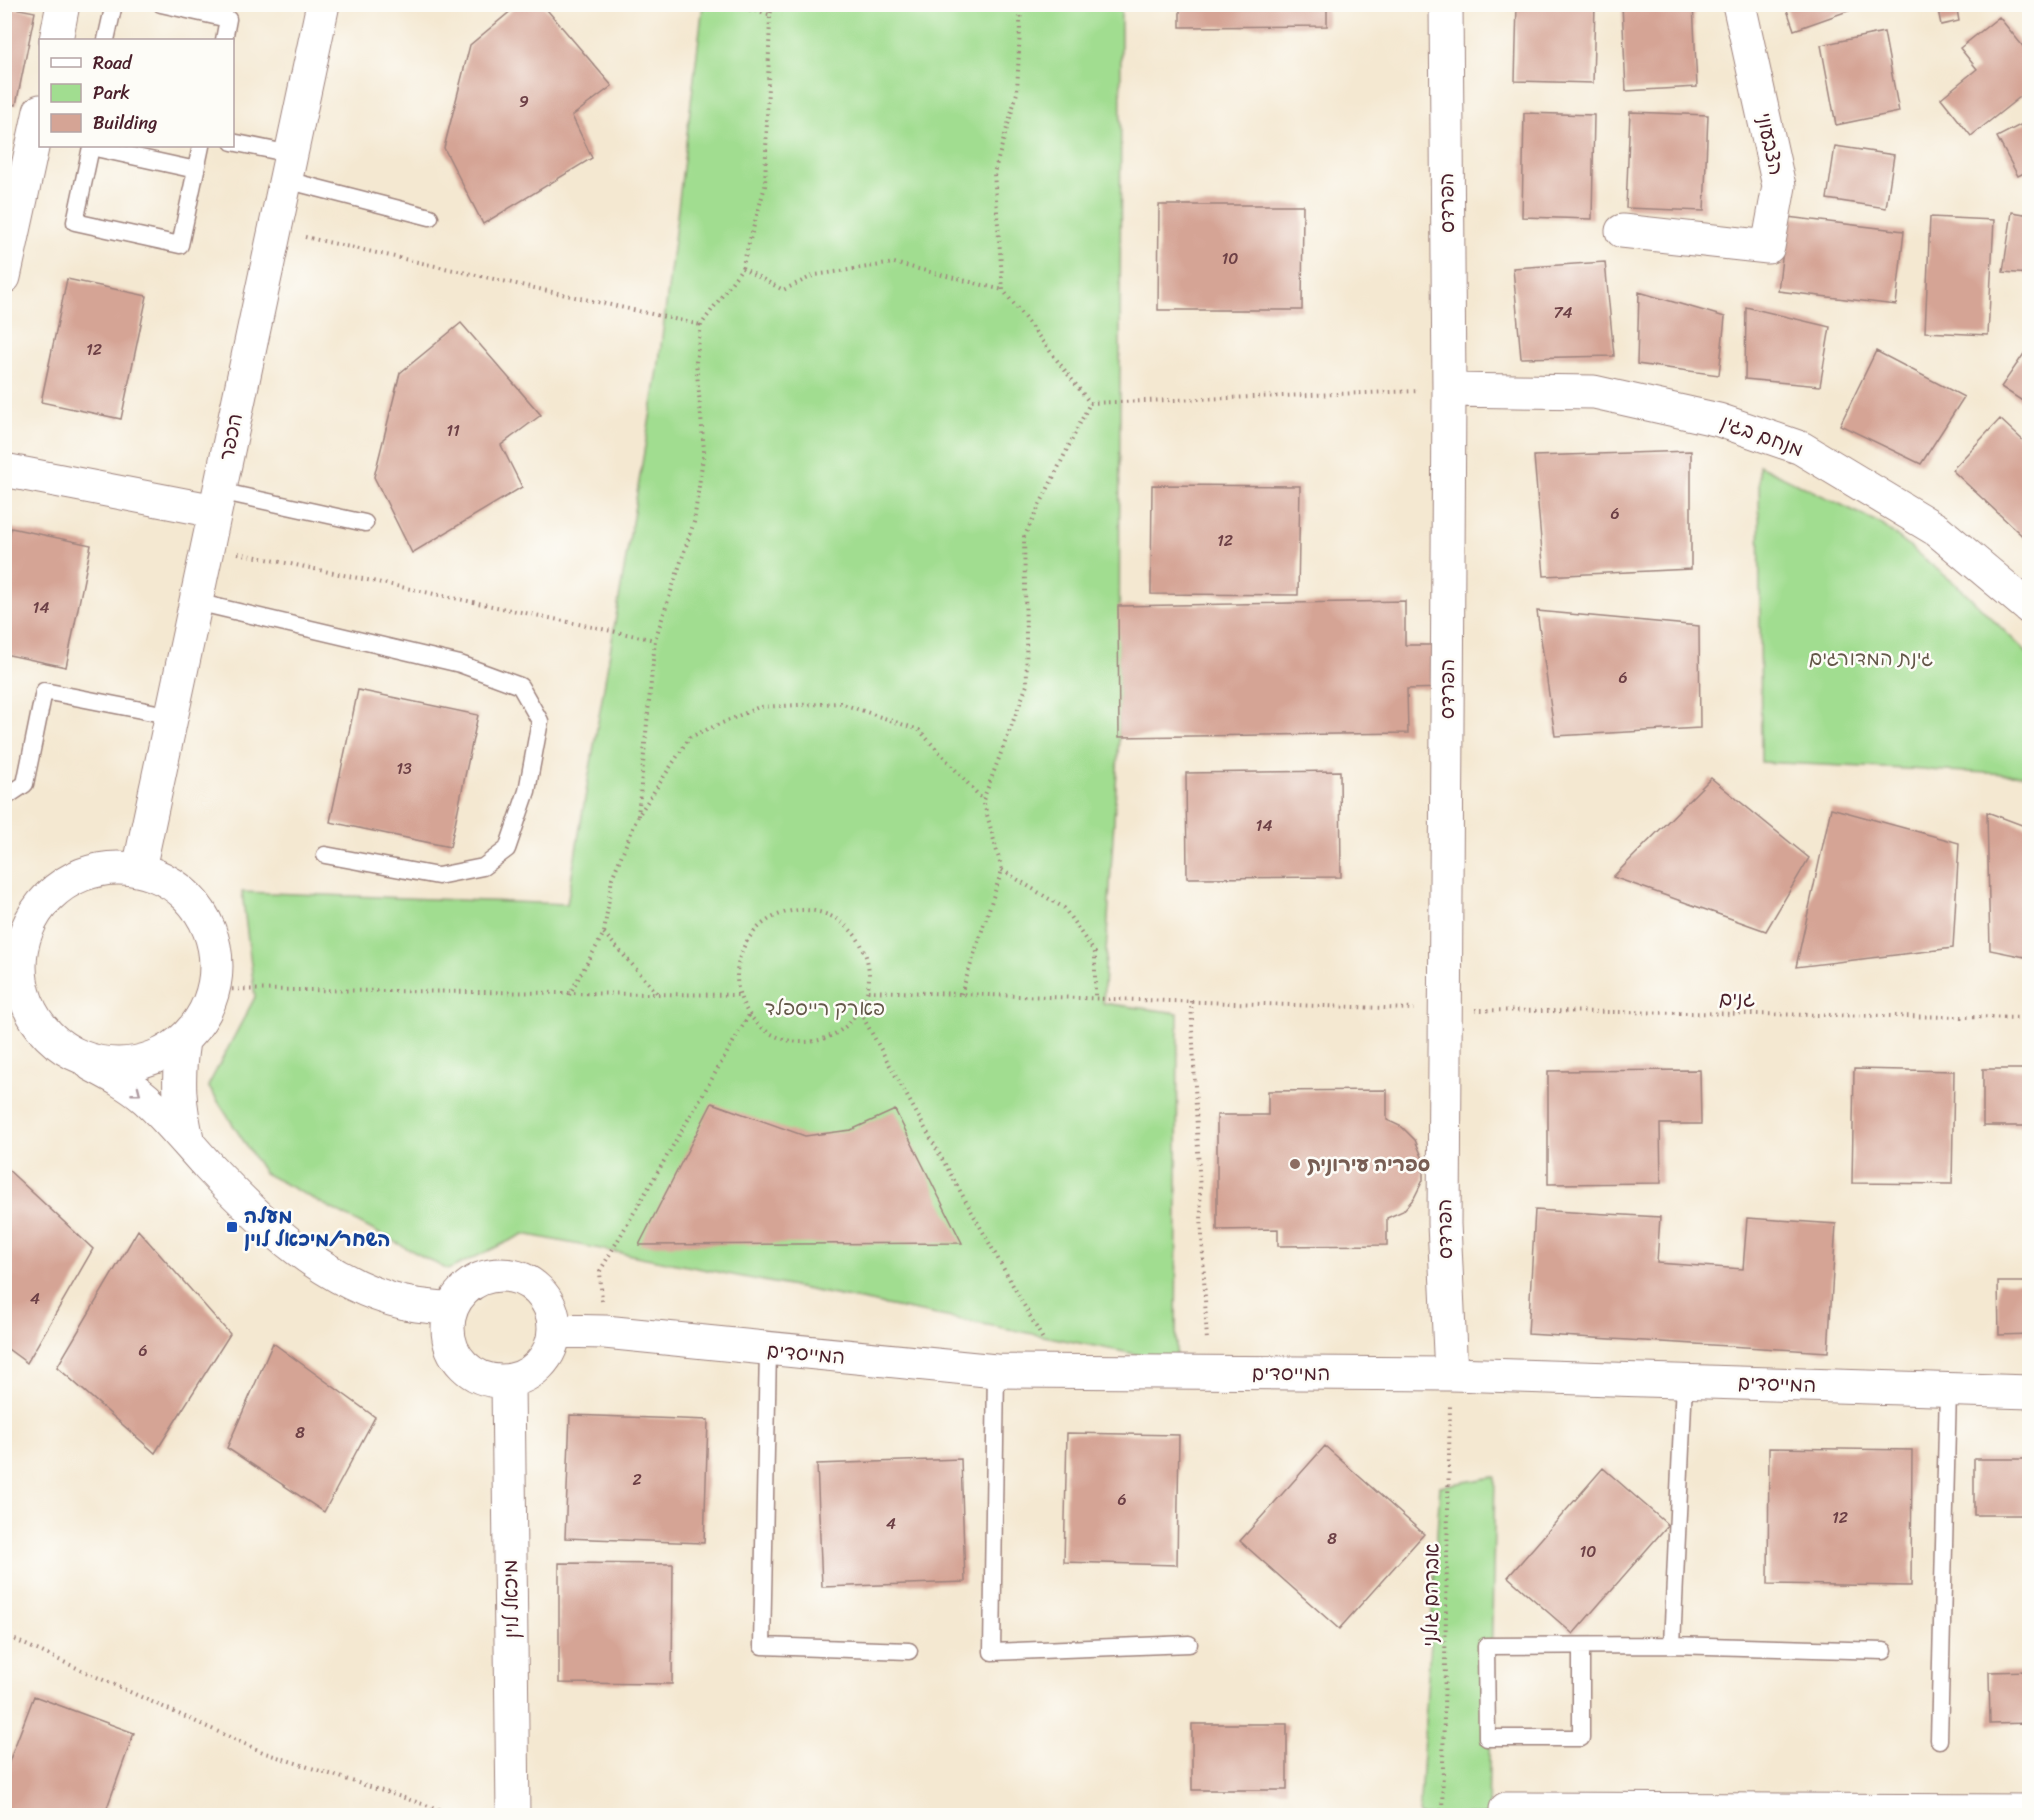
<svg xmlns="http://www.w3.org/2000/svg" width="2034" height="1820" viewBox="0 0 2034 1820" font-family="Sriracha,'Playpen Sans Hebrew',sans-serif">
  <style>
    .green { fill: #a1dd90; stroke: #767e5e; stroke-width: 1.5 }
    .building { fill: #d5a495 }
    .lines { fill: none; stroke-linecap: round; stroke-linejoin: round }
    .lane-casing { stroke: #9f847e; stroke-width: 19 }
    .street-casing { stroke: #9f847e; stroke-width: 35 }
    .path { stroke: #9f847e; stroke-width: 4; stroke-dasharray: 1.5 4.5; stroke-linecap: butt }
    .lane { stroke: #fff; stroke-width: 16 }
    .street { stroke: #fff; stroke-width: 33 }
    .oneway { stroke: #ae9aa0 }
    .education-dot { fill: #8d6e63; stroke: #fdfcf7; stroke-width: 2 }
    .transit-dot { fill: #1a4fb4; stroke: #fdfcf7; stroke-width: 2 }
    .labels { text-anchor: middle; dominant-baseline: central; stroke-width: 5; stroke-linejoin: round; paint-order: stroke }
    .number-label { font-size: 16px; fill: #6d4046 }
    .street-label { font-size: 20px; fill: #4a1f2b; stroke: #fdfcf7 }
    .park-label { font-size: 20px; fill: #645849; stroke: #fdfcf7 }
    .education-label { font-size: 20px; font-weight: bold; fill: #785e54; stroke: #fdfcf7; text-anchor: start }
    .transit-label { font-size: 20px; font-weight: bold; fill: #164399; stroke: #fdfcf7; text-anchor: start }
  </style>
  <rect width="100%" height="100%" fill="#fdfcf7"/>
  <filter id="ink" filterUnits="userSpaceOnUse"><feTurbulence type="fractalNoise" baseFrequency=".0167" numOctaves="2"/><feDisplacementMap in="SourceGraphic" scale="12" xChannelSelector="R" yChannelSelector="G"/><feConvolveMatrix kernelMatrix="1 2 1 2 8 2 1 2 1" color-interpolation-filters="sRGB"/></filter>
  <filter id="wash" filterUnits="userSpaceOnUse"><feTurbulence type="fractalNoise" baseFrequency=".008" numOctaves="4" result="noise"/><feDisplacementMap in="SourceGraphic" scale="24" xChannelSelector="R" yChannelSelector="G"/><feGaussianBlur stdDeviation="1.35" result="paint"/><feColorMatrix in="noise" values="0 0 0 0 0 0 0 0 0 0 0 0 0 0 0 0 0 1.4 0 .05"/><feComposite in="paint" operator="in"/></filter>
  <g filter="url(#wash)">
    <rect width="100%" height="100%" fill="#f4e8d1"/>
    <path class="green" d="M 703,5 L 1121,5 L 1119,737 L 1103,1003 L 1178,1013 L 1176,1362 L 524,1234 L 448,1270 L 264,1173 L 208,1086 L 255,997 L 242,892 L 567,904 L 658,370 Z
      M 1759,465 L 1881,524 L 1964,591 L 2029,655 L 2029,775 L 1761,762 Z
      M 1495,1477 L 1488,1815 L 1419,1816 L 1440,1486 Z"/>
    <g id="blocks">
      <path class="building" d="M 519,4 L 542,4 L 612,86 L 572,116 L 592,158 L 483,224 L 444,148 L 470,45 Z
        M 1180,4 L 1327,4 L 1327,26 L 1180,27 Z
        M 1517,4 L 1595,4 L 1593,83 L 1515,81 Z
        M 1622,4 L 1693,4 L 1697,87 L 1626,91 Z
        M 1785,4 L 1865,4 L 1865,5 L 1794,30 Z
        M 1937,4 L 1956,4 L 1959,21 L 1941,25 Z
        M 4,6 L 35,12 L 16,105 L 4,102 Z
        M 1999,17 L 2030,55 L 2030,89 L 1971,136 L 1941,98 L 1977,69 L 1960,48 Z
        M 1884,32 L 1899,112 L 1836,125 L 1821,45 Z
        M 1630,112 L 1708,115 L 1704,211 L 1626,208 Z
        M 1524,113 L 1594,115 L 1592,219 L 1522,217 Z
        M 4,114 L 11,116 L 5,141 L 4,141 Z
        M 2030,120 L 2030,170 L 2018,176 L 1997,137 Z
        M 1835,146 L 1894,155 L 1886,208 L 1827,199 Z
        M 1159,205 L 1303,205 L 1302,310 L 1158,310 Z
        M 2012,212 L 2030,215 L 2030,274 L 2003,272 Z
        M 1787,217 L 1904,231 L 1896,305 L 1778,291 Z
        M 1930,217 L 1994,220 L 1988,335 L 1925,332 Z
        M 1605,262 L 1614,356 L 1521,358 L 1513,268 Z
        M 67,279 L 147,296 L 121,419 L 41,402 Z
        M 1639,292 L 1725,317 L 1719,375 L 1637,364 Z
        M 1746,307 L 1830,327 L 1820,386 L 1745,379 Z
        M 461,323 L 541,415 L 501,445 L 522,487 L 412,553 L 374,477 L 400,373 Z
        M 2030,345 L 2030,406 L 2001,387 Z
        M 1876,351 L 1964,397 L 1921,464 L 1840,425 Z
        M 2000,419 L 2030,447 L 2030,543 L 1952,470 Z
        M 1691,451 L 1691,569 L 1544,576 L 1534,456 Z
        M 1152,485 L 1300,486 L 1298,595 L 1151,594 Z
        M 11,528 L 91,545 L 66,667 L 4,654 L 4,559 Z
        M 1405,601 L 1405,645 L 1446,645 L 1446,688 L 1407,689 L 1408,733 L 1119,737 L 1118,606 Z
        M 1537,611 L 1699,626 L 1700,728 L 1555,736 Z
        M 358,690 L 478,715 L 450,847 L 330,822 Z
        M 1340,771 L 1341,877 L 1187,878 L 1186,773 Z
        M 1711,778 L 1809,858 L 1766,931 L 1613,877 Z
        M 1831,808 L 1959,843 L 1953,948 L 1796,967 Z
        M 1987,812 L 2030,828 L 2030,958 L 1990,950 Z
        M 1854,1069 L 1954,1071 L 1952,1184 L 1852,1183 Z
        M 1983,1069 L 2030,1069 L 2030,1126 L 1983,1126 Z
        M 1700,1070 L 1701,1124 L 1660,1124 L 1661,1183 L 1548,1184 L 1548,1071 Z
        M 1387,1090 L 1387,1120 L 1402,1127 L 1415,1140 L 1423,1159 L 1423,1180 L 1414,1198 L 1403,1211 L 1387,1218 L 1387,1245 L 1278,1246 L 1278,1229 L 1217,1230 L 1217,1115 L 1268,1115 L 1268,1091 Z
        M 712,1103 L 805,1136 L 851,1130 L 895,1110 L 962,1243 L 639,1245 Z
        M 4,1166 L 93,1249 L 27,1363 L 4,1346 Z
        M 1535,1210 L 1660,1217 L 1657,1263 L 1743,1269 L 1747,1218 L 1836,1224 L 1828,1352 L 1528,1334 Z
        M 138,1230 L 230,1334 L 155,1453 L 57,1367 Z
        M 1998,1282 L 2030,1282 L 2030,1334 L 1999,1335 Z
        M 273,1343 L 375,1417 L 324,1512 L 227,1448 Z
        M 570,1415 L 708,1420 L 704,1543 L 565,1538 Z
        M 1067,1433 L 1179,1435 L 1177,1565 L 1064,1562 Z
        M 1325,1446 L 1424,1534 L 1339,1629 L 1240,1541 Z
        M 1769,1448 L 1912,1450 L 1911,1586 L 1768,1584 Z
        M 961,1459 L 965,1582 L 822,1587 L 817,1464 Z
        M 1974,1459 L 2030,1459 L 2030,1515 L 1974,1515 Z
        M 1603,1468 L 1668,1525 L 1573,1634 L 1508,1577 Z
        M 559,1563 L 673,1564 L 672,1684 L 559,1683 Z
        M 2030,1671 L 2030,1723 L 1990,1724 L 1989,1672 Z
        M 34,1696 L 134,1733 L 104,1816 L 4,1816 L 4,1775 Z
        M 1192,1724 L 1287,1724 L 1287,1790 L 1192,1790 Z"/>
    </g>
  </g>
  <g filter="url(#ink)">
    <use href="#blocks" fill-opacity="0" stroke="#9f847e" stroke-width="1.5"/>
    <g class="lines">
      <defs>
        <path id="lane" d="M 161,4 L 228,19 L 224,40
          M 106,40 L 114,4
          M 232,142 L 291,154
          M 196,170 L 91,147 L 75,222 L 180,245 L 201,146
          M 286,180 L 430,217
          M 219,491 L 365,523
          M 196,602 L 460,664 L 520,686 L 540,721 L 527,791 L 507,849 L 483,867 L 438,876 L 325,855
          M 4,798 L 25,784 L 44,691 L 172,716
          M 768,1350 L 762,1646 L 909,1651
          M 996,1371 L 992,1652 L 1189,1644
          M 1684,1382 L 1672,1645 L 1884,1651
          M 1581,1646 L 1581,1738 L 1487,1738 L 1486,1646 L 1672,1645
          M 1939,1740 L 1948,1390"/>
        <path id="street" d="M 1446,4 L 1449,390 L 1444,1224 L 1451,1374
          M 56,40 L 63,4
          M 1622,231 L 1768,247 L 1779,186 L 1739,4
          M 4,277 L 40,111
          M 1449,390 L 1594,392 L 1719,420 L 1801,448 L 1937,530 L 2030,608
          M 4,470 L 215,511
          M20 966a98 98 0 1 1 196 0a98 98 0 1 1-196 0Z
          M 139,869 L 323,4
          M 183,1041 C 177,1080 179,1105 188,1143
          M 92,1065 C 111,1075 130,1085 146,1099 C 169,1120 188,1144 209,1167 C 264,1225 325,1284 405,1303 C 420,1306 436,1307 451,1309
          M448 1328a53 53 0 1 1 106 0a53 53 0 1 1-106 0Z
          M 554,1331 L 605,1332 L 996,1371 L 1451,1374 L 2030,1392
          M 508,1382 L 513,1816
          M 1506,1809 L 2030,1811"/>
      </defs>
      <use href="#lane" class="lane-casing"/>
      <use href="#street" class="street-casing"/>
      <path class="path" d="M 726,4 L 770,15
        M 1021,4 L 1017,93 L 994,173 L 1003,290 L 1090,403
        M 305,237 L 701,325
        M 742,268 L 783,290 L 815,275 L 894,263 L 1003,290
        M 1090,403 L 1419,391
        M 238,553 L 655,640
        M 638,816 L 655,640 L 694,522 L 704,450 L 696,362 L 701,325 L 742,268 L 765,186 L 770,15 L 773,4
        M 1002,870 L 1064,908 L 1095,953 L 1095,998
        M737 976a66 66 0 1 1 132 0a66 66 0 1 1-132 0Z
        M 604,933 L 659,995
        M 214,989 L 739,995
        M 868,991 L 1414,1009
        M 961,994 L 1002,870 L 983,800 L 1027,685 L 1024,537 L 1090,403
        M 569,995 L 604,933 L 612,878 L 638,816 L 690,737 L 759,707 L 840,703 L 919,730 L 983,800
        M 1191,1001 L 1207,1342
        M 1475,1010 L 2030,1018
        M 860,1012 L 1044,1341
        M 602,1301 L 600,1271 L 749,1015
        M 4,1635 L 265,1753 L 460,1816
        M 1367,1816 L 1477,1811
        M 1442,1816 L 1450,1405"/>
      <use href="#lane" class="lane"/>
      <use href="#street" class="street"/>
    </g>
    <defs><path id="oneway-chevron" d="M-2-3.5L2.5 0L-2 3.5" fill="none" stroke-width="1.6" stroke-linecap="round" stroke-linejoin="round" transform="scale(1.5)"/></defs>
    <use class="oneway" href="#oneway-chevron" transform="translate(137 1092) rotate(38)"/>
  </g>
  <circle class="education-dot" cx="1295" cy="1164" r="6"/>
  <rect class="transit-dot" x="226" y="1221" width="12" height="12" rx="3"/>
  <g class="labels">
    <g class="number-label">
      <text x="524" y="101">9</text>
      <text x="1230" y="258">10</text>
      <text x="1563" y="312">74</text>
      <text x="94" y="349">12</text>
      <text x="453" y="430">11</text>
      <text x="1615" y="513">6</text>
      <text x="1225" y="540">12</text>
      <text x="41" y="607">14</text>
      <text x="1623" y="677">6</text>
      <text x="404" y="768">13</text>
      <text x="1264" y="825">14</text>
      <text x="35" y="1298">4</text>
      <text x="143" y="1350">6</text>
      <text x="300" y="1432">8</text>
      <text x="637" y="1479">2</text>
      <text x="1122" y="1499">6</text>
      <text x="1840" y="1517">12</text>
      <text x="891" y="1523">4</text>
      <text x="1332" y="1538">8</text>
      <text x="1588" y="1551">10</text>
    </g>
    <g class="street-label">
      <text transform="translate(1770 144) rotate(78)">הצבעוני</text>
      <text transform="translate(1447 203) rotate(-91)">הפרדס</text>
      <text transform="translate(1762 436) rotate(20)">מנחם בגין</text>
      <text transform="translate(231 437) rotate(-78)">הכפר</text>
      <text transform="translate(1447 689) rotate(-90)">הפרדס</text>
      <text transform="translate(1737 999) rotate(1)">גנים</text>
      <text transform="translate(1445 1229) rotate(-91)">הפרדס</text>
      <text transform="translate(806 1354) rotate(5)">המייסדים</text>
      <text x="1291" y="1373">המייסדים</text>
      <text transform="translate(1777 1384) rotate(2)">המייסדים</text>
      <text transform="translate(1431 1595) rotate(-89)">אברהם גולני</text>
      <text transform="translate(511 1599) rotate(-91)">מיכאל לוין</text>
    </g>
    <g class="park-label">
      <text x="1871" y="658">גינת המדורגים</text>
      <text x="825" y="1008">פארק רייספלד</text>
    </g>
    <g class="education-label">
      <text x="1307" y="1164">ספריה עירונית</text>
    </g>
    <g class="transit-label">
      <text x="244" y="1216">מעלה<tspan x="244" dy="23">השחר/מיכאל לוין</tspan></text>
    </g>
  </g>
  <rect width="2034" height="1820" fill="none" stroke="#fdfcf7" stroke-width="24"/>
  <rect x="39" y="39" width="195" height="108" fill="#fdfcf7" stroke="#b5a4a5" stroke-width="1.5"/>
  <rect x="51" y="58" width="30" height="9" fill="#ffffff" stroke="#b5a4a5" stroke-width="1.5"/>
  <text x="93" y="69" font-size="18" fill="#4a1f2b">Road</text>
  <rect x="51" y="84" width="30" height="18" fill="#a1dd90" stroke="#b5a4a5" stroke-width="1.5"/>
  <text x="93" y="99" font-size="18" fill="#4a1f2b">Park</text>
  <rect x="51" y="114" width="30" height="18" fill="#d5a495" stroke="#b5a4a5" stroke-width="1.5"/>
  <text x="93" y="129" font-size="18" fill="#4a1f2b">Building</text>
</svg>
